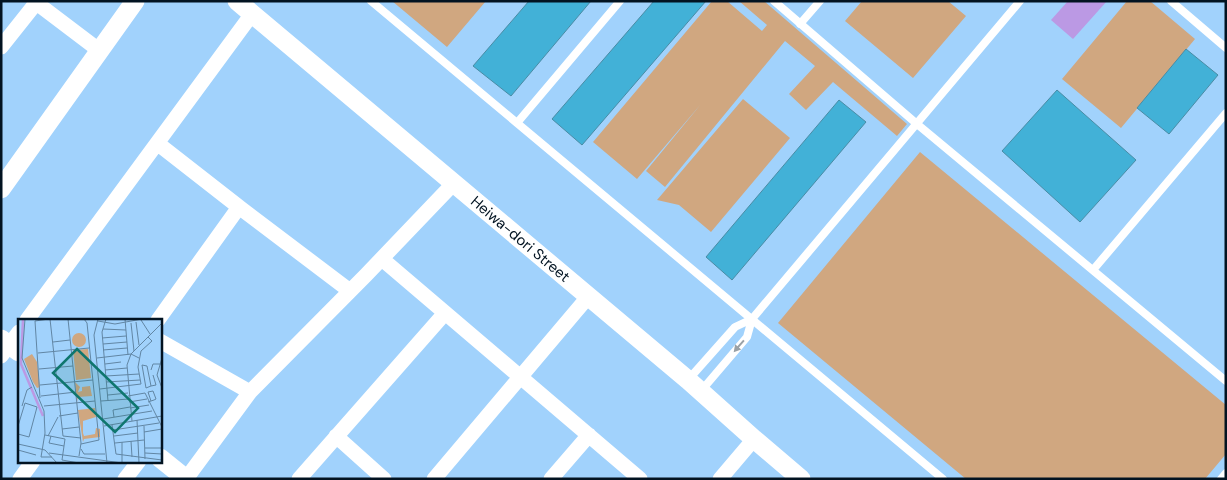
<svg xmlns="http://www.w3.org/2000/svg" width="1227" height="480" viewBox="0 0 1227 480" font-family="'DM Sans',sans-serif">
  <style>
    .green { fill: #d0a780 }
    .water { fill: #bb99e4 }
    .building { fill: #42b1d7; stroke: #498ca5 }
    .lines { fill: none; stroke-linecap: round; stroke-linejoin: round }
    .service { stroke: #fff; stroke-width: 8 }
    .minor { stroke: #fff; stroke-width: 15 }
    .tertiary { stroke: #fff; stroke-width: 19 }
    .oneway { fill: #9aa1a6 }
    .labels { text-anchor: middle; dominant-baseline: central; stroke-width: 4.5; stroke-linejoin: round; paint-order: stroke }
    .street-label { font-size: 15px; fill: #021321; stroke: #e0eefb }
    .inset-river { fill: none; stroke: #bb99e4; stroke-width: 2.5 }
    .inset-road { fill: none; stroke: #6186a4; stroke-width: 1 }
    .view { fill: #0f766e; fill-opacity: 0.15; stroke: #0f766e; stroke-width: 2.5 }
    .inset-edge { fill: none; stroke: #021321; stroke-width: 2.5 }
  </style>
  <rect width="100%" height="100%" fill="#a1d2fc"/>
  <path class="green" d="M 392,1 L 486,1 L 447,47 Z
    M 712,1 L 727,1 L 762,31 L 767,25 L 739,1 L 764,1 L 907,124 L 897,136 L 833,82 L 806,110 L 789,94 L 815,66 L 785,41 L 665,187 L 646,171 L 701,104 L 637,179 L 593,142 Z
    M 862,1 L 948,1 L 966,16 L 913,78 L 845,21 Z
    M 1127,1 L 1150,1 L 1195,39 L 1121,128 L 1062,79 Z
    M 743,99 L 790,138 L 711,232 L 679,205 L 657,200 Z
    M 920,152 L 1226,405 L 1226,454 L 1205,479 L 966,479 L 778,323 Z"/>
  <path class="water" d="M 1068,1 L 1107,1 L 1073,39 L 1051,20 Z"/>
  <path class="building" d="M 529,1 L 591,1 L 511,96 L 473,66 Z
    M 654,1 L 706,1 L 582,145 L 552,119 Z
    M 1186,49 L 1218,75 L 1169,134 L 1137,108 Z
    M 1057,90 L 1136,160 L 1080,222 L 1002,151 Z
    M 839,100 L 866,122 L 732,280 L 706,257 Z"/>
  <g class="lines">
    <path class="service" d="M 371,1 L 943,479
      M 774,1 L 917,124 L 1226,381
      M 1171,1 L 1226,48
      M 800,24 L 820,1
      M 517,123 L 620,1
      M 1093,270 L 1226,113
      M 752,319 L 1020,1
      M 688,380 L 735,327 L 752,319 L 747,337 L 701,391
      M 1221,479 L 1226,473"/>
    <path class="minor" d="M 34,1 L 100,51
      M 1,47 L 36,3
      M 157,143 L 239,207 L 158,320
      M 239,207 L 350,291
      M 382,259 L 640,479
      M 27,320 L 252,14
      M 160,341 L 250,392
      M 1,356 L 19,332
      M 336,436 L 384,479
      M 20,479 L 33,461
      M 125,479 L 139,461
      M 186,479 L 250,392 L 366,275 L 454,183
      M 299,479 L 445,313
      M 434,479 L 588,297
      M 551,479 L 589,435
      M 720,479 L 754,439"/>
    <g class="tertiary">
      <path id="s1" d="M 237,1 L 688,380 L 754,439 L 801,479"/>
      <path d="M 1,189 L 135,1"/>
      <path d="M 1,339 L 19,352"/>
      <path d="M 160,458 L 186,479"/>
    </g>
  </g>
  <defs><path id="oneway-solid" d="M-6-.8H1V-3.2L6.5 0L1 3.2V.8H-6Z" transform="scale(1.25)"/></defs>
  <use class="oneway" href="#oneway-solid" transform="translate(739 346) rotate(131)"/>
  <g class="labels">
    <g class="street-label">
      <text stroke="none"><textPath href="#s1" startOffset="370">Heiwa-dori Street</textPath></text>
    </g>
  </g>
  <g transform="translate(18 319)">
    <rect width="144" height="144" fill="#a1d2fc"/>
    <path d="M54 21a7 7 0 1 1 14 0a7 7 0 1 1-14 0ZM 70,30 L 73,59 L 58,61 L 55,31 ZM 14,35 L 19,43 L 22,68 L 19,69 L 15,63 L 6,40 ZM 57,63 L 62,68 L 60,73 L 64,72 L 64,68 L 72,67 L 74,77 L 60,78 L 59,83 ZM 77,89 L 78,98 L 65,102 L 65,114 L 66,117 L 77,115 L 78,109 L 82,110 L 82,118 L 66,120 L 65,123 L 60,91 Z" fill="#d0a780"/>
    <path class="inset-river" d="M 5,0 L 3,45 L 25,97"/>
    <path class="inset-road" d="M 7,0 L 4,39 L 26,92 L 27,114 L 23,138 L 34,138M 32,0 L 45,117 L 63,119M 50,0 L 63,124 L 61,137M 80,0 L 76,16 L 89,144M 88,0 L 84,13 L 90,82M 107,0 L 110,36M 123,1 L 132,15M 80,2 L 97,5 L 124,0M 118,3 L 121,26M 113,4 L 116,32M 85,10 L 108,11M 84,19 L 108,17M 35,23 L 52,21M 85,25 L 109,23M 85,31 L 109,29M 20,34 L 71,29M 79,39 L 113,35 L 121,39M 144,39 L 139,56 L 144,69M 87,45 L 103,43M 21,50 L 55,47M 87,51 L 109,49M 133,51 L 135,45 L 144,45M 88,57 L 121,55M 88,63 L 122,61M 22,66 L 75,61M 133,67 L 129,47 L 124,46 L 128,69 L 133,67 L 138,66 L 135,56M 82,70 L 123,65 L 120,48 L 123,32 L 134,22 L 130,18M 90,76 L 110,74M 23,77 L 58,73M 110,77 L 127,74 L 144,108M 22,79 L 17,2 L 31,0M 83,82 L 111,80M 111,83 L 129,80M 130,83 L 136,81 L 138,80 L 135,72 L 130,73 L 133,82M 4,87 L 9,71 L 14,68M 26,87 L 77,82M 112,89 L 131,86M 41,97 L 60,94M 96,98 L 95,91 L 112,88M 85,100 L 134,92M 119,101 L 121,144M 114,102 L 109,46 L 113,35 L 143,5M 94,106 L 98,135 L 144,141M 0,107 L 7,84 L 19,88 L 11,118 L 0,115M 86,107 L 144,97M 126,107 L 127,140M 44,110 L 61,108M 95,111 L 141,104M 126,113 L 144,110M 27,116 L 47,120 L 44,141 L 61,144M 30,117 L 40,98M 33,117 L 31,124 L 46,127M 96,117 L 120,114M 113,122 L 114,138M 97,124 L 126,121M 0,125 L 27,131 L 39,144M 63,125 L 81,121 L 69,4 L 66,0M 127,129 L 144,129M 63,130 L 66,135 L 87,135M 0,131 L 18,136M 31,134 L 104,144M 127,134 L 144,135M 104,144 L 104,123"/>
    <path class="view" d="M 59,30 L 120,89 L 97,113 L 35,54 Z"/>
    <rect width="144" height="144" class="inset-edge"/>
  </g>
  <rect width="1227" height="480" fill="none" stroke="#021321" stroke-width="5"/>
</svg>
